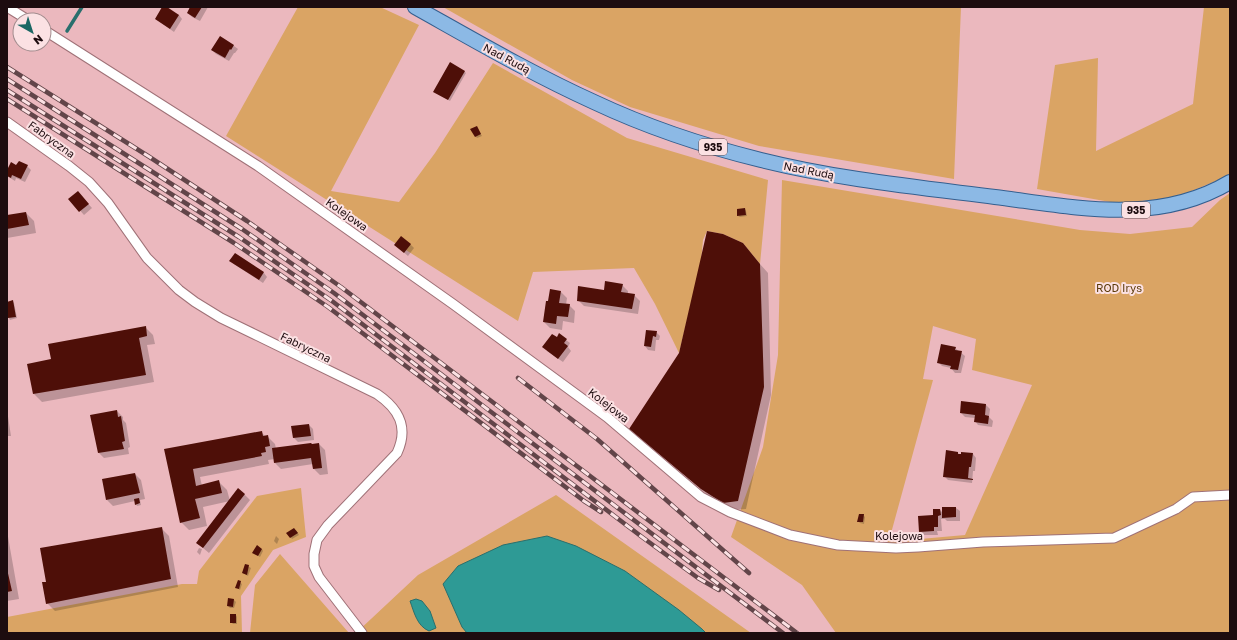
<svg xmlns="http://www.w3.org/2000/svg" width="1237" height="640" viewBox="0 0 1237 640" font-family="'Golos Text',sans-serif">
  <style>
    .green { fill: #daa464; fill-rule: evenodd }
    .water { fill: #2e9a95; stroke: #296f6d }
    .shadow { fill: #0003 }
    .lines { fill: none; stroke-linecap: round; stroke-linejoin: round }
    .stream { stroke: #296f6d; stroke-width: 3.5 }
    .building { fill: #4e0f08 }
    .street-casing { stroke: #9f7177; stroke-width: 11 }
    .primary-casing { stroke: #345f8f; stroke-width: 16 }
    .street { stroke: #fff; stroke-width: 9 }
    .primary { stroke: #8cb9e5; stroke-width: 14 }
    .rail-casing { stroke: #624549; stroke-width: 4.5 }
    .rail { stroke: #fbe1e3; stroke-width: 3; stroke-dasharray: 9; stroke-linecap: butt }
    .labels { text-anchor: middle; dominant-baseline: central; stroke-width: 4; stroke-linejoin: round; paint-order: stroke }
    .shield { fill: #fbe1e3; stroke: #604c4f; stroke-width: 1 }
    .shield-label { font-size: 10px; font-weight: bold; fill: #1d0c0f }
    .street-label { font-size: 11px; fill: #1d0c0f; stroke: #fbe1e3 }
    .park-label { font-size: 11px; fill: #5b3a09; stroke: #fbe1e3 }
  </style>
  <rect width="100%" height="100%" fill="#ebb8be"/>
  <path class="green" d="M 298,7 L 380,7 L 419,25 L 331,191 L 399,202 L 435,153 L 493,63 L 627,138 L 768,180 L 760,264 L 743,243 L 723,234 L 707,231 L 703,240 L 701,262 L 679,353 L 655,304 L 634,268 L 533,272 L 518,321 L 226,136 Z
    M 443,7 L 961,7 L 954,179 L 759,146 L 630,107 L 572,80 Z
    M 1204,7 L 1230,7 L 1230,175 L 1175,198 L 1116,203 L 1037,189 L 1055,65 L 1098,58 L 1096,151 L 1193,104 Z
    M 782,180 L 1080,230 L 1130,234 L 1192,227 L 1220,200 L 1230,193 L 1230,633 L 836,633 L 802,585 L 731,537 L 763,447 L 778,355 ZM 933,326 L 976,339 L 972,370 L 1032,385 L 965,535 L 909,540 L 890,537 L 933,380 L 923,379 Z
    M 301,488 L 306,537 L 273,550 L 241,596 L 242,633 L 7,633 L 7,617 L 182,584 L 197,584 L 199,571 L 257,496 Z
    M 556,495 L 751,633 L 356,633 L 418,575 Z
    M 280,554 L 349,633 L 250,633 L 255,585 Z"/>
  <path class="water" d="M 547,536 L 576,546 L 625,571 L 679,610 L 702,629 L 706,633 L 467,633 L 462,627 L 443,584 L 458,566 L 503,545 Z
    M 416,599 L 422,601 L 430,611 L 436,628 L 429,631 C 417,626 414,612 410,601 Z"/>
  <path class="shadow" d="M 164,7 L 179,15 L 182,19 L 174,32 L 156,19 Z
    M 191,7 L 208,7 L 200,21 L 192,17 L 188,13 Z
    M 220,37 L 234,46 L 238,49 L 235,53 L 234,53 L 229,61 L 216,54 L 212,50 Z
    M 464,71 L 466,73 L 450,101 L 436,93 Z
    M 478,129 L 482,136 L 477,138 L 471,130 Z
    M 27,166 L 31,170 L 25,182 L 16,178 L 15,181 L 7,176 L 7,172 L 16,167 Z
    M 81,196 L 92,208 L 84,215 L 70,199 Z
    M 745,209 L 746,211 L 747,216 L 740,217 L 738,216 Z
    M 26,213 L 34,221 L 36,233 L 7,238 L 7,216 Z
    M 410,244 L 414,248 L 408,256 L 395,245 Z
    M 742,244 L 768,273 L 771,395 L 746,509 L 732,510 L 710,497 L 638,437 L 630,429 L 680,353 Z
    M 235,254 L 264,273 L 267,277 L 263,283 L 234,264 L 231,261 Z
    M 622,285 L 628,291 L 628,294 L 634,295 L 640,301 L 638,314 L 584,306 L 578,300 Z
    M 561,292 L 567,298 L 566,305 L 569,305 L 575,311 L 574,323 L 563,321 L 562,330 L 550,328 L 544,322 L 549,302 Z
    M 13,302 L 14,303 L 17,318 L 10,320 L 9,318 L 7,303 Z
    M 145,327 L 153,335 L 155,344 L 147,345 L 154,382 L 42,402 L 34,394 L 52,360 Z
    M 647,331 L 656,332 L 660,336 L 659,340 L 656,340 L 655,351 L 648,350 L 645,346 Z
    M 557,339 L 566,340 L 570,343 L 568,347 L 571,351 L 563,362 L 547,351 Z
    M 955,348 L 965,356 L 961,373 L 955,373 L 951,368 L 942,366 L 938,362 Z
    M 962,402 L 986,405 L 990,409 L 989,417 L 993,421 L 992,427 L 978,425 L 975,421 L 975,418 L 965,417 L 961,413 Z
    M 7,410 L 11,436 L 7,436 Z
    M 117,411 L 123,417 L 123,420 L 126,423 L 130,447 L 128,448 L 129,454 L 104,458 L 98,452 Z
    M 309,425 L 313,429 L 314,440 L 298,442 L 294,438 L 292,427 Z
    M 261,432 L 265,436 L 267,436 L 275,444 L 276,449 L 319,444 L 325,450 L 328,474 L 320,475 L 314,469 L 313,464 L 281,469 L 275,463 L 275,459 L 268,460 L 269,464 L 200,477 L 202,486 L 219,482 L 227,490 L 230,501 L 203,507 L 207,526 L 189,530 L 181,522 L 165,450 Z
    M 958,453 L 960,455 L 973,454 L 976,458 L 975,471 L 973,471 L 972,483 L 948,480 L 944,476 Z
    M 135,474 L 141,480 L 145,499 L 140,500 L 141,505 L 137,506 L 135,501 L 113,506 L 107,500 Z
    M 244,494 L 250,500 L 209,553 L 197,543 Z
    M 956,508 L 960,511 L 960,521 L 947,521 L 945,519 L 941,519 L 942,531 L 937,531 L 938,535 L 924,535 L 920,531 L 940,510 L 943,513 Z
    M 863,515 L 865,517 L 864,524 L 860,523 L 858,521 Z
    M 161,528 L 169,536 L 178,587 L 55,611 L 47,603 L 47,582 Z
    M 296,530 L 299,535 L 292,539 L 288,533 Z
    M 7,531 L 19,599 L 7,601 Z
    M 276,536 L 279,539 L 277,544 L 274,541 Z
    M 199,548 L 202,549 L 200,555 L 197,552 Z
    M 262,549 L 263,551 L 260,557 L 255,554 Z
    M 246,565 L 251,568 L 248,576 L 243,573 Z
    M 238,581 L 242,584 L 240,590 L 236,587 Z
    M 229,599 L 234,600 L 236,602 L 234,608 L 230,608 L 228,606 Z
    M 236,615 L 237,617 L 237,624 L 233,624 L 231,622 Z"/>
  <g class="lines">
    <path class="stream" d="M 67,31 L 82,7"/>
  </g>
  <path class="building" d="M 162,7 L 167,7 L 179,15 L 170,29 L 155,19 Z
    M 190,7 L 202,7 L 195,18 L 187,13 Z
    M 220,36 L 234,45 L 231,50 L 230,49 L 225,58 L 211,50 Z
    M 450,62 L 465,71 L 448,100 L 433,92 Z
    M 477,126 L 481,134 L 475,137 L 470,129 Z
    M 19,161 L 28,165 L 21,179 L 12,175 L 11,178 L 7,176 L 7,170 L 11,162 L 16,165 Z
    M 78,191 L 89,204 L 79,212 L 68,199 Z
    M 745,208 L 746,215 L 737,216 L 737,209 Z
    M 26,212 L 29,225 L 7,229 L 7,215 Z
    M 707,231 L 723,234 L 743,243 L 760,264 L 764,387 L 738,501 L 723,503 L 701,489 L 629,429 L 679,353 Z
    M 401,236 L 411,244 L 404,253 L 394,245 Z
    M 235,253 L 264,272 L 259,280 L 229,261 Z
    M 605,281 L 623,284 L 621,292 L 635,294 L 632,309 L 577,301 L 578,286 L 604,290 Z
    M 550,289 L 561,291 L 559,303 L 570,304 L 568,317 L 557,316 L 556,324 L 543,322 L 546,301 L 548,301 Z
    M 13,300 L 16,317 L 8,318 L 7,302 Z
    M 146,326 L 147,336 L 139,338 L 146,375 L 33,394 L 27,364 L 51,359 L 48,344 Z
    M 646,330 L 657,331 L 656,337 L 653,336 L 651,347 L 644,346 Z
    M 559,333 L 567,339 L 564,343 L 568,346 L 558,359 L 542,347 L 552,334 L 557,337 Z
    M 941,344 L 956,347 L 955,350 L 962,351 L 958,370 L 950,369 L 951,366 L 937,363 Z
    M 961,401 L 986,404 L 985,415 L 989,416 L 988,424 L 974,422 L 975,415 L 960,413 Z
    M 117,410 L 118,417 L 121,416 L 125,441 L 122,442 L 124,449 L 98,453 L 90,415 Z
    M 309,424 L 311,436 L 293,438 L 291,426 Z
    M 262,431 L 263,436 L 268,435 L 270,446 L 265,447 L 266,452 L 261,453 L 262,456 L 193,469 L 196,486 L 219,480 L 222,493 L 195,499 L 200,518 L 180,523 L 164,449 Z
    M 311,443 L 312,444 L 319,443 L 322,468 L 313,469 L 311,458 L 274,463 L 272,448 Z
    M 946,450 L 958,452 L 958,454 L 961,454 L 961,452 L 973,453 L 971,467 L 969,467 L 968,478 L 973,479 L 973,480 L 943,477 Z
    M 135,473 L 140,493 L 106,500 L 102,479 Z
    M 238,488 L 245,494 L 203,548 L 196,543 Z
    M 139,498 L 140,503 L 135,505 L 134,499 Z
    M 942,507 L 956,507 L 956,517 L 942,518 Z
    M 933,509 L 940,509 L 941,515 L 938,516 L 938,527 L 934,527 L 934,531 L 919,532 L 918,516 L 933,515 Z
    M 859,514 L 864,514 L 863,522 L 857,522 Z
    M 162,527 L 171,579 L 46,604 L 42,582 L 46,582 L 40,548 Z
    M 294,528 L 298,533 L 290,538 L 286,533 Z
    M 257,545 L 262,549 L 258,556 L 252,553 Z
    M 245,564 L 249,565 L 247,575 L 242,573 Z
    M 7,569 L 12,591 L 7,592 Z
    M 238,580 L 241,581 L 239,589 L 235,588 Z
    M 228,598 L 234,599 L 233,607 L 227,606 Z
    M 230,614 L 236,614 L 236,623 L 230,623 Z"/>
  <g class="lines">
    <defs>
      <path id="street" d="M 7,7 L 28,20
        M 44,30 L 258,166 L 453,304 L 607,417 L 701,497 L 730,512 L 790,535 L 838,545 L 896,548 L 918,547 L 983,542 L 1114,538 L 1176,509 L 1193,497 L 1230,495
        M 7,122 L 69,166 L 89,182 L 108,203 L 147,258 L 179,290 L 195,302 L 221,318 L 254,334 L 377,394 C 399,409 409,427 397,453 L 328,525 L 317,540 L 314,554 L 314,566 L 319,577 L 362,633"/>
      <path id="primary" d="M 415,7 C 474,40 532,74 594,102 C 647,127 704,146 761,160 C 837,179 916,187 995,197 C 1074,207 1156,226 1230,182"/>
    </defs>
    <use href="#street" class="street-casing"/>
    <use href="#primary" class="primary-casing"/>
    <use href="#street" class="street"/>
    <use href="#primary" class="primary"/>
    <defs>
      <path id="rail" d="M 7,67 L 148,156 L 247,221 L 341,287 L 797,633
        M 7,79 L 242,229 L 334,293 L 783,633
        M 7,90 L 239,237 L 332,301 L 642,537 L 698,578 L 719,590
        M 7,99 L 234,243 L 328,307 L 584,501 L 601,512
        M 518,378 L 597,439 L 749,573"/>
    </defs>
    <use href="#rail" class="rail-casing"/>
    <use href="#rail" class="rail"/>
  </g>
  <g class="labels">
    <g class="shield">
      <rect x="699" y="139" width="28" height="16" rx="3"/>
      <rect x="1122" y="202" width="28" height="16" rx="3"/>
    </g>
    <g class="shield-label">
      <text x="713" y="147">935</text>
      <text x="1136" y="210">935</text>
    </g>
    <g class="street-label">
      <text transform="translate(507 58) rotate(28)">Nad Rudą</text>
      <text transform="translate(52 139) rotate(36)">Fabryczna</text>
      <text transform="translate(809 170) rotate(11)">Nad Rudą</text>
      <text transform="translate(347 214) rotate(35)">Kolejowa</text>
      <text transform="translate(306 347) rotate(26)">Fabryczna</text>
      <text transform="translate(609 405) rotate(38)">Kolejowa</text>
      <text x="899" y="535">Kolejowa</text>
    </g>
    <g class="park-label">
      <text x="1119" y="287">ROD Irys</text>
    </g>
  </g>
  <rect width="1237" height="640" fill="none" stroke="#1d0c0f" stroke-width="16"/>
  <g transform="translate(32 32) rotate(141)"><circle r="19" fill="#fbe1e3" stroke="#a28c8e"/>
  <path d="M0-3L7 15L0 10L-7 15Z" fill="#1a6763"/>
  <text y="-6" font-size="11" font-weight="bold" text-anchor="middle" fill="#1d0c0f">N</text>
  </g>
</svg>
